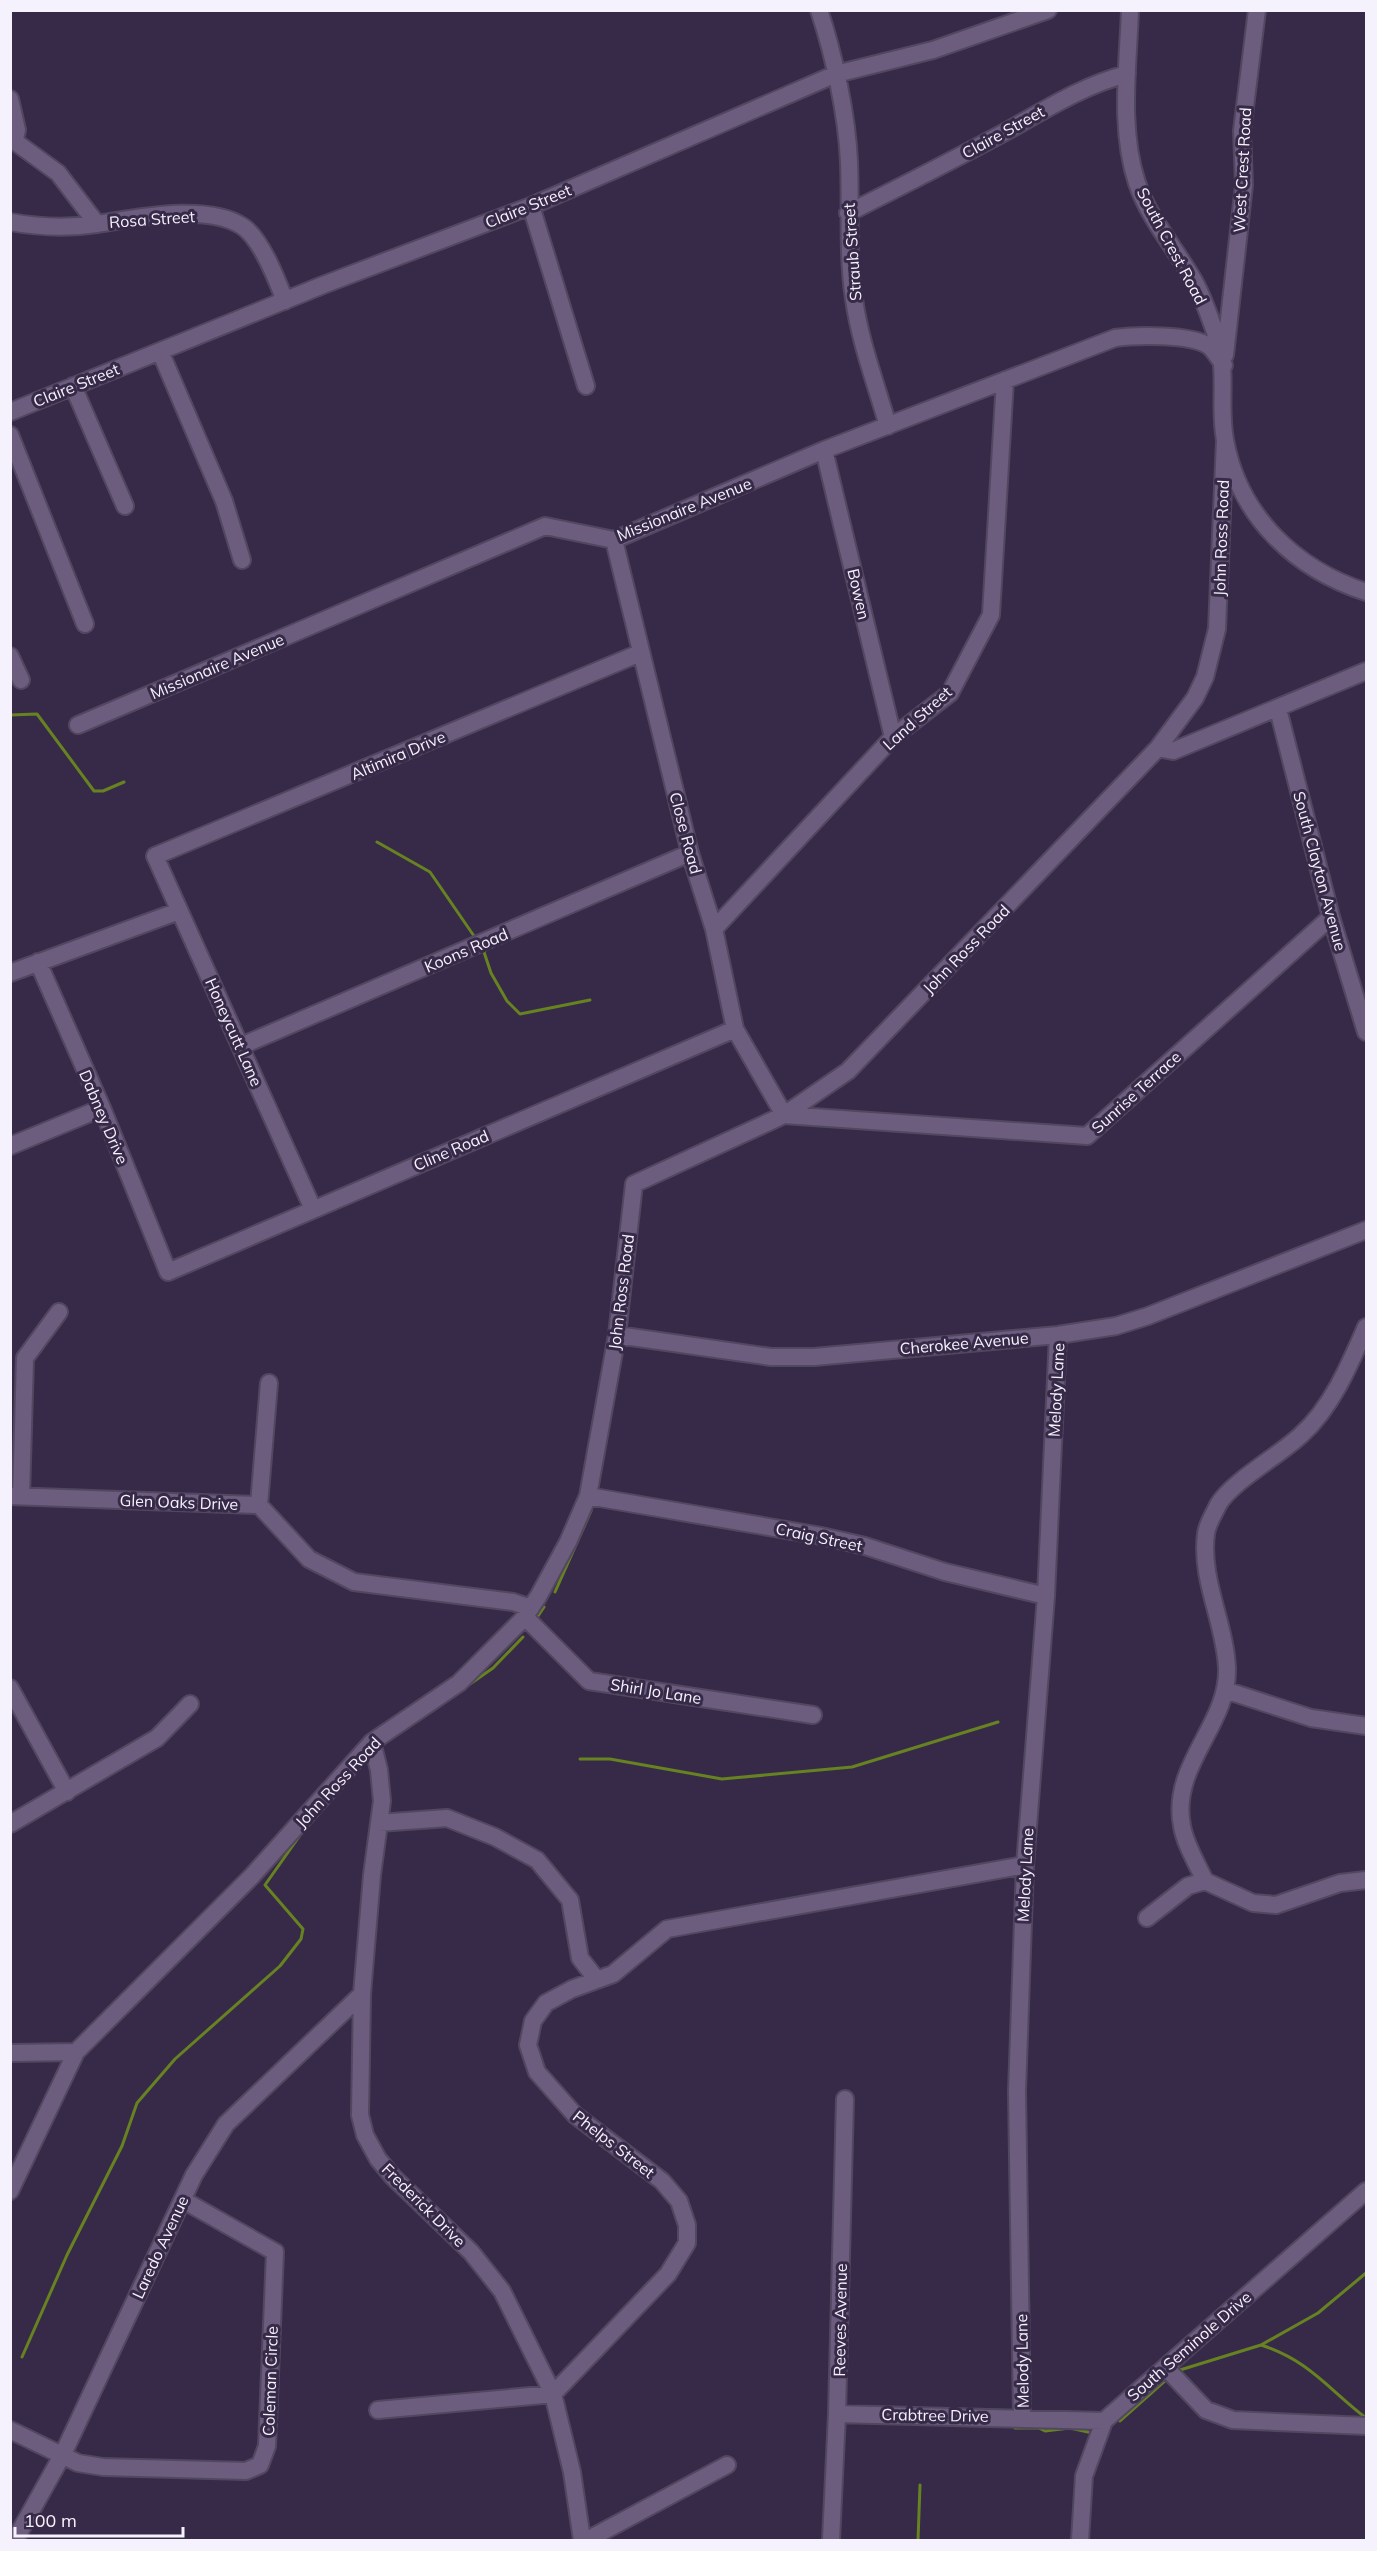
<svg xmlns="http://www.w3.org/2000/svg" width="1377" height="2551" viewBox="0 0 1377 2551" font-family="Mulish,sans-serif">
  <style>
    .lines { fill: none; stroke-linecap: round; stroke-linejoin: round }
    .stream { stroke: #678221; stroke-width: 3 }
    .minor-casing { stroke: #524760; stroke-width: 20 }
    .minor { stroke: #6c5d7f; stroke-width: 16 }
    .labels { text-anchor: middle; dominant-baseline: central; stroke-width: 6; stroke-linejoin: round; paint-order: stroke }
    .street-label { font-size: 16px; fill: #f5f1fd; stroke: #372a48 }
  </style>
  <rect width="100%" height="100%" fill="#372a48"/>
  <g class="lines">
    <path class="stream" d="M 10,715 L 37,714 L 94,791 L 103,791 L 124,782
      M 377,842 L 430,872 L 474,936
      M 484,952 L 491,973 L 507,1001 L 520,1014 L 590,1000
      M 555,1592 L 591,1511
      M 538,1616 L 544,1607
      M 408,1727 L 493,1668 L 523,1637
      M 580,1759 L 610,1759 L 722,1779 L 852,1767 L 998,1722
      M 1261,2345 C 1310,2361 1328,2389 1366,2418
      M 22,2357 L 67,2255 L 122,2146 L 137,2103 L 175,2059 L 280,1966 L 301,1939 L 303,1929 L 265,1885 L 303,1831
      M 1180,2370 L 1261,2345 L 1318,2313 L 1366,2273
      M 1120,2421 L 1165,2381
      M 1015,2428 L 1039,2428 L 1045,2431 L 1070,2428 L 1088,2432
      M 918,2540 L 920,2485"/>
    <defs>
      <path id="minor" d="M 819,10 C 834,55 847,115 849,162 C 851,208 847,253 854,299 C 860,342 876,384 888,426
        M 1130,10 C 1128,66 1119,129 1137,183 C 1149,219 1176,249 1194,281 C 1203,297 1209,315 1215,332 C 1229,370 1218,403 1225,440 C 1239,516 1295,569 1366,592
        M 10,99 L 17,130 L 15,139
        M 10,138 L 58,173 L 97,224
        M 531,206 L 586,386
        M 848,213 C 902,186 955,159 1007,131 C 1046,109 1084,85 1127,74
        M 10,222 C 38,227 70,228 97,224 C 136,218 207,203 242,226 C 261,238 277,280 285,301
        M 160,351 L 224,501 L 242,560
        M 1225,355 L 1244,185 L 1242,131 L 1257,10
        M 73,386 L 125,506
        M 10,412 L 323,285 L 531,206 L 836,74 L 933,50 L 1048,10
        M 10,435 L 85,624
        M 824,450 L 893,737
        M 614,540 L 690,853 L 714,929 L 735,1029 L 784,1115 L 1087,1136 L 1331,917
        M 10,656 L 21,680
        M 1278,709 L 1331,917 L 1366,1032
        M 78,725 L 545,526 L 614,540 L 824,450 L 1115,338 C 1136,335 1191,334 1209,346 C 1214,350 1219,359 1224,365
        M 1158,748 L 1173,751 L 1366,671
        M 714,929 L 893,737 L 950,693 L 991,615 L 1005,380
        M 38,962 L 102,1108 L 168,1272 L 735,1029
        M 10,973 L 179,911
        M 241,1046 L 690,853
        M 10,1146 L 102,1108
        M 313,1209 L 155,856 L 640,653
        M 1366,1327 C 1350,1364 1332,1407 1301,1435 C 1280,1455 1231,1482 1218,1505 C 1214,1514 1207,1524 1206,1534 C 1200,1579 1225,1623 1227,1668 C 1229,1725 1170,1765 1182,1826 C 1185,1844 1197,1864 1205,1881 L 1253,1903 L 1276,1905 L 1340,1883 L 1366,1880
        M 617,1335 L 771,1357 L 814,1357 L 1058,1335 L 1116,1326 L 1148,1316 L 1366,1230
        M 10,1496 L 259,1505 L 309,1559 L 354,1582 L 513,1602 L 531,1608
        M 21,1496 L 25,1358 L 59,1312
        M 588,1496 L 821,1536 L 865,1546 L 945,1572 L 1046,1596
        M 259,1505 L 269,1383
        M 525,1617 L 589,1681 L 813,1715
        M 10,1688 L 67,1792
        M 1225,1690 L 1311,1718 L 1366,1726
        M 372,1742 L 379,1770 L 382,1801 L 372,1875 L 362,1994 L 360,2115 L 365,2135 L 378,2159 L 393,2177 L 471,2252 L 502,2291 L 553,2394 L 572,2472 L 582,2540
        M 379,1823 L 447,1818 L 495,1837 L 537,1860 L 570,1900 L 580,1958 L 597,1980
        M 10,1824 L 157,1738 L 190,1704
        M 1147,1918 L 1188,1886 L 1205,1881
        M 10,2053 L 76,2052
        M 10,2191 L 76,2052 L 252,1876 L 372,1742 L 459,1683 L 523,1619 L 538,1597 L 568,1542 L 588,1496 L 617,1335 L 634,1184 L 784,1115 L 848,1071 L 1158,748 L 1195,698 L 1205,677 L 1217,629 L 1225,440
        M 1166,2368 L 1206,2410 L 1233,2420 L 1366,2426
        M 378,2410 L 553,2394 L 668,2274 L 687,2243 L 687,2225 L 679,2201 L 662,2181 L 575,2115 L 537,2072 L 528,2045 L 533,2021 L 546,2003 L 572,1989 L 613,1974 L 667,1929 L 1025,1865
        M 837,2414 L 1104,2421
        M 1022,2417 L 1017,2091 L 1025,1865 L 1046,1596 L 1058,1335
        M 10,2430 L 78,2463 L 103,2467 L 246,2471 L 260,2465 L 267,2446 L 275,2252 L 183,2200
        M 15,2540 L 63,2454 L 194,2175 L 226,2124 L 362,1994
        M 587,2540 L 727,2465
        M 831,2540 L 837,2414 L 845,2099
        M 1080,2540 L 1084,2476 L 1104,2421 L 1366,2191"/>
    </defs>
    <use href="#minor" class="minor-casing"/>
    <use href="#minor" class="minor"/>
  </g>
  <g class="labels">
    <g class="street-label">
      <text transform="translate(1003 132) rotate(-29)">Claire Street</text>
      <text transform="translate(1242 170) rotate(-87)">West Crest Road</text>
      <text transform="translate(528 206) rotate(-22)">Claire Street</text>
      <text transform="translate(152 219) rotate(-4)">Rosa Street</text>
      <text transform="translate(1172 246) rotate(62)">South Crest Road</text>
      <text transform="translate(852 252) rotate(-94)">Straub Street</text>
      <text transform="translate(76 385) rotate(-22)">Claire Street</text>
      <text transform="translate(684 509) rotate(-22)">Missionaire Avenue</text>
      <text transform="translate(1221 538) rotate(-88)">John Ross Road</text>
      <text transform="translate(859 594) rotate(77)">Bowen</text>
      <text transform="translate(217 666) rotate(-23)">Missionaire Avenue</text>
      <text transform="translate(917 718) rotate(-42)">Land Street</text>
      <text transform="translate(398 755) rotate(-23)">Altimira Drive</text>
      <text transform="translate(686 833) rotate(75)">Close Road</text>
      <text transform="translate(1320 871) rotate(75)">South Clayton Avenue</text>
      <text transform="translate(966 949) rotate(-46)">John Ross Road</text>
      <text transform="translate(466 950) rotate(-23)">Koons Road</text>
      <text transform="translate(234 1032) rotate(66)">Honeycutt Lane</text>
      <text transform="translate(1136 1092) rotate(-42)">Sunrise Terrace</text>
      <text transform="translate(104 1117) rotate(67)">Dabney Drive</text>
      <text transform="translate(451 1150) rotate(-23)">Cline Road</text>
      <text transform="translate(621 1292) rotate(-83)">John Ross Road</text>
      <text transform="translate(964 1343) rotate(-5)">Cherokee Avenue</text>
      <text transform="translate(1056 1390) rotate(-87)">Melody Lane</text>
      <text transform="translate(179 1502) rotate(2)">Glen Oaks Drive</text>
      <text transform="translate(819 1537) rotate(12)">Craig Street</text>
      <text transform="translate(656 1691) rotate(9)">Shirl Jo Lane</text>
      <text transform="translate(338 1782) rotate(-47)">John Ross Road</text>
      <text transform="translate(1025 1875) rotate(-87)">Melody Lane</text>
      <text transform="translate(614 2144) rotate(38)">Phelps Street</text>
      <text transform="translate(424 2205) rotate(45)">Frederick Drive</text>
      <text transform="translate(160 2247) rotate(-65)">Laredo Avenue</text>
      <text transform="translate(840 2320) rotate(-89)">Reeves Avenue</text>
      <text transform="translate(1189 2346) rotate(-41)">South Seminole Drive</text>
      <text transform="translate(1022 2361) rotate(-91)">Melody Lane</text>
      <text transform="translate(270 2381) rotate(-88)">Coleman Circle</text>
      <text transform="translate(935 2415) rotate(1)">Crabtree Drive</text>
    </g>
  </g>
  <rect width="1377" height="2551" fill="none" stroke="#f5f1fd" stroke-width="24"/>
  <path d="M15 2527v9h168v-9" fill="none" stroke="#f5f1fd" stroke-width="3"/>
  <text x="24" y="2527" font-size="18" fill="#f5f1fd" stroke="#372a48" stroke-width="4.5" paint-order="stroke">100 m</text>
</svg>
